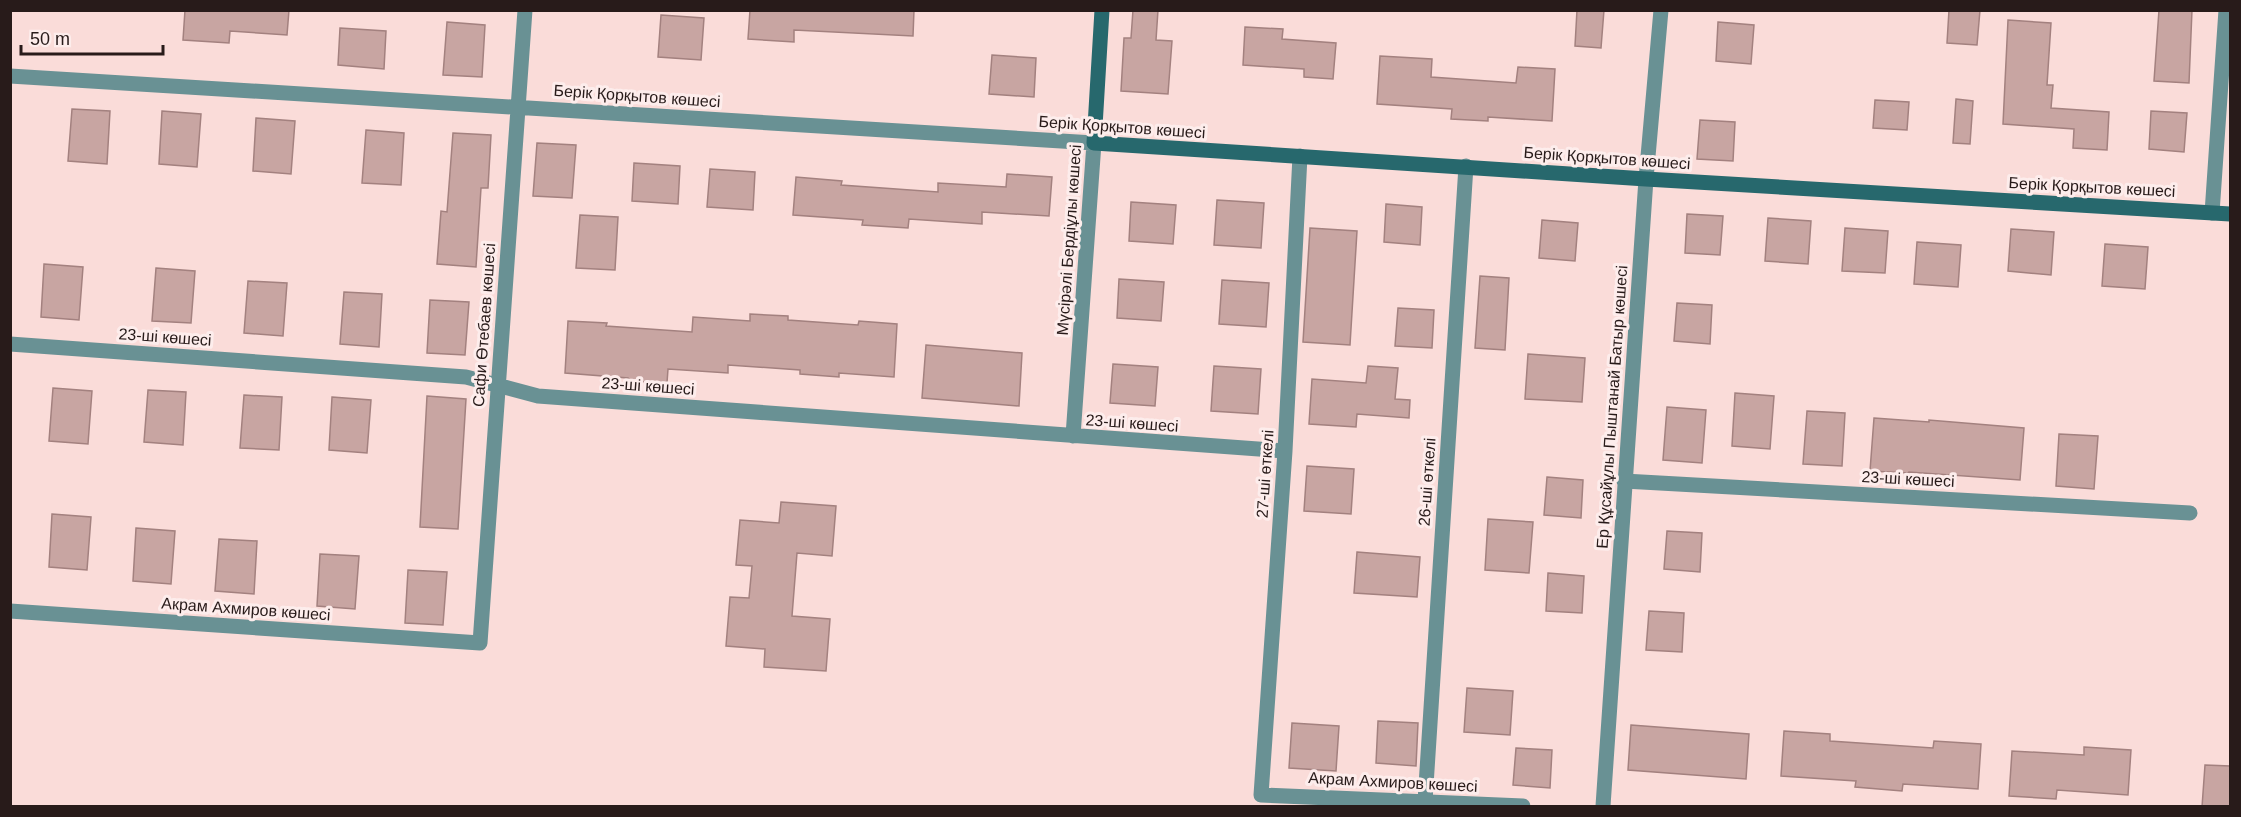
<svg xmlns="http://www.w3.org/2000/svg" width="2241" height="817" viewBox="0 0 2241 817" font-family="Helvetica,sans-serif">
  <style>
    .building { fill: #c8a5a2; stroke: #a3817f; stroke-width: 1.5 }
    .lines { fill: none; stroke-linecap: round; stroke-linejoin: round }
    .street { stroke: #699194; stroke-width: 15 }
    .secondary { stroke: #27686d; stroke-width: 15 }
    .labels { text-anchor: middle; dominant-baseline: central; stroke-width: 6; stroke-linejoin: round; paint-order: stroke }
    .street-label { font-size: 16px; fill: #281b1a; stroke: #fdedec }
  </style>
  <rect width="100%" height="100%" fill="#fadcd9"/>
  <path class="building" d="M 185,10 L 289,10 L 287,35 L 230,31 L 229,43 L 183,40 Z
    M 750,10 L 914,10 L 913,36 L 794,30 L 794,42 L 748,39 Z
    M 1133,10 L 1158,10 L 1156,40 L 1172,41 L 1168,94 L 1121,91 L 1124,38 L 1131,38 Z
    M 1577,10 L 1604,10 L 1601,48 L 1575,46 Z
    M 1949,10 L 1980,10 L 1977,45 L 1947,43 Z
    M 2159,10 L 2192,10 L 2189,83 L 2154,81 Z
    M 661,15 L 704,18 L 701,60 L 658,57 Z
    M 2008,20 L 2051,23 L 2047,85 L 2053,85 L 2051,108 L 2109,112 L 2107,150 L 2073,148 L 2074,129 L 2003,124 Z
    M 447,22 L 485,25 L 482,77 L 443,75 Z
    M 1718,22 L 1754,25 L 1751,64 L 1716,61 Z
    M 1245,27 L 1283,29 L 1282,39 L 1336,43 L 1333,79 L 1304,77 L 1304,69 L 1243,65 Z
    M 340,28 L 386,31 L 384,69 L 338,65 Z
    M 992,55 L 1036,58 L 1034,97 L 989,94 Z
    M 1380,56 L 1432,59 L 1431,77 L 1516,83 L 1518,67 L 1555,69 L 1552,121 L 1488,117 L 1488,121 L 1451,119 L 1452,109 L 1377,104 Z
    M 1956,99 L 1973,101 L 1970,144 L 1953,143 Z
    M 1875,100 L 1909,102 L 1907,130 L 1873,128 Z
    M 72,109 L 110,111 L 107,164 L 68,161 Z
    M 162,111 L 201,114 L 197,167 L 159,164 Z
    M 2151,111 L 2187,113 L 2184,152 L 2149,149 Z
    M 256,118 L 295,121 L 291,174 L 253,171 Z
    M 1700,120 L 1735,122 L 1733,161 L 1697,159 Z
    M 366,130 L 404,133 L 401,185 L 362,183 Z
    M 453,133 L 491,135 L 488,188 L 481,188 L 476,267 L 437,264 L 441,211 L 447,212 Z
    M 537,143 L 576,145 L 572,198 L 533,196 Z
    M 634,163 L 680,166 L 678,204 L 632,201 Z
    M 710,169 L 755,172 L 753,210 L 707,207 Z
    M 1007,174 L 1052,177 L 1049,216 L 982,212 L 982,224 L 909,219 L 908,228 L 862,225 L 863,220 L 793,215 L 796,177 L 842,181 L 841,185 L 938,192 L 938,183 L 1006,187 Z
    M 1217,200 L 1264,203 L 1261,248 L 1214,245 Z
    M 1131,202 L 1176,205 L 1173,244 L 1129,241 Z
    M 1386,204 L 1422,207 L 1420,245 L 1384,242 Z
    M 1687,214 L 1723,216 L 1720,255 L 1685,253 Z
    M 580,215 L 618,217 L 615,270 L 576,268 Z
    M 1768,218 L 1811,221 L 1808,264 L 1765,261 Z
    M 1542,220 L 1578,223 L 1575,261 L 1539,258 Z
    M 1310,228 L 1357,231 L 1350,345 L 1303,342 Z
    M 1845,228 L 1888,231 L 1885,273 L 1842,271 Z
    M 2011,229 L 2054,232 L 2051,275 L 2008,271 Z
    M 1917,242 L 1961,245 L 1958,287 L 1914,284 Z
    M 2105,244 L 2148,247 L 2145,289 L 2102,286 Z
    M 44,264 L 83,267 L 79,320 L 41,317 Z
    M 156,268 L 195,271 L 191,323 L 152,321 Z
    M 1480,276 L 1509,278 L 1505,350 L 1475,348 Z
    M 1119,279 L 1164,282 L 1161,321 L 1117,318 Z
    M 1222,280 L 1269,283 L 1266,327 L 1219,324 Z
    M 248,281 L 287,283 L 283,336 L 244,333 Z
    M 344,292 L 382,294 L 379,347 L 340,344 Z
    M 430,300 L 469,302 L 465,355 L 427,353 Z
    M 1677,303 L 1712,305 L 1710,344 L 1674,341 Z
    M 1398,308 L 1434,310 L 1432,348 L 1395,346 Z
    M 750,314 L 788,316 L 788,320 L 858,325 L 859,321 L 897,324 L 894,377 L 839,373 L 839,377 L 800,374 L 800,370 L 728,365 L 728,373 L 668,369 L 667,383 L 628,381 L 628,378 L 565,373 L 568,321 L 607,323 L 606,326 L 692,332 L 693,317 L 750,321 Z
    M 926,345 L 1022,353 L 1019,406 L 922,398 Z
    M 1528,354 L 1585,358 L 1582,402 L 1525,399 Z
    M 1113,364 L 1158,367 L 1155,406 L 1110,403 Z
    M 1214,366 L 1261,369 L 1258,414 L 1211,411 Z
    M 1368,366 L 1398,368 L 1395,399 L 1410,400 L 1409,418 L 1357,414 L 1356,427 L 1309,424 L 1312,379 L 1366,383 Z
    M 53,388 L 92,391 L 88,444 L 49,441 Z
    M 148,390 L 186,392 L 183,445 L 144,442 Z
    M 1735,393 L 1774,396 L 1770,449 L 1732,446 Z
    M 244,395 L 282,397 L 279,450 L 240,448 Z
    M 427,396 L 466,399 L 458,529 L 420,527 Z
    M 332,397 L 371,400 L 367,453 L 329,450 Z
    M 1667,407 L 1706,410 L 1702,463 L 1663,460 Z
    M 1807,411 L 1845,413 L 1842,466 L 1803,464 Z
    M 1874,418 L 1929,422 L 1929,420 L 2024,428 L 2020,480 L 1909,472 L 1909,473 L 1870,471 Z
    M 2059,434 L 2098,436 L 2094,489 L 2056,486 Z
    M 1307,466 L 1354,469 L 1351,514 L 1304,511 Z
    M 1547,477 L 1583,480 L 1581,518 L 1544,515 Z
    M 781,502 L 836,506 L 832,556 L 797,553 L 792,616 L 830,619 L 826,671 L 764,667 L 765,649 L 726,646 L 730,597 L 749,598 L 752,566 L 736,565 L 740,520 L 779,523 Z
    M 52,514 L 91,517 L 87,570 L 49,567 Z
    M 1488,519 L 1533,522 L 1529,573 L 1485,570 Z
    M 136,528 L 175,531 L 171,584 L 133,581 Z
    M 1667,531 L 1702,533 L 1700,572 L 1664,569 Z
    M 219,539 L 257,541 L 254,594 L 215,591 Z
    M 1357,552 L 1420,557 L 1417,597 L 1354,593 Z
    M 320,554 L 359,556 L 355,609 L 317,606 Z
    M 408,570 L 447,572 L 443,625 L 405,623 Z
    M 1548,573 L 1584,576 L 1582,613 L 1546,611 Z
    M 1649,611 L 1684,613 L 1682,652 L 1646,650 Z
    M 1467,688 L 1513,691 L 1510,735 L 1464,732 Z
    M 1378,721 L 1418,723 L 1416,766 L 1376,763 Z
    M 1292,723 L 1339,726 L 1336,771 L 1289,768 Z
    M 1631,725 L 1749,734 L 1746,779 L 1628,770 Z
    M 1784,731 L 1830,734 L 1830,741 L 1933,748 L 1934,741 L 1981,744 L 1978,789 L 1903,784 L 1902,791 L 1855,787 L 1856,781 L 1781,776 Z
    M 2084,747 L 2131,750 L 2128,795 L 2057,790 L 2056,799 L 2009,796 L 2012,751 L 2084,755 Z
    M 1516,748 L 1552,750 L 1550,788 L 1513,785 Z
    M 2205,765 L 2230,766 L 2230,807 L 2202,807 Z"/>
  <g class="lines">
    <path class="street" d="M 10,76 L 1094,143 L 1073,436
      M 1300,156 L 1285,451 L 1261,795 L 1523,806
      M 2212,213 L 2226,10
      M 10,344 L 466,377 L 538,396 L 1285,451
      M 1624,481 L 2190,513
      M 10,611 L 480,643 L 525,10
      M 1425,801 L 1466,166
      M 1603,806 L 1646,179 L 1661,10"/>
    <path class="secondary" d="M 1102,10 L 1094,143 L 1646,179 L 2230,214"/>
  </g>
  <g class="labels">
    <g class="street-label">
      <text transform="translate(637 96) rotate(4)">Берік Қорқытов көшесі</text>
      <text transform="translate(1122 127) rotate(4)">Берік Қорқытов көшесі</text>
      <text transform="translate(1607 158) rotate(4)">Берік Қорқытов көшесі</text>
      <text transform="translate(2092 187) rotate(3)">Берік Қорқытов көшесі</text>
      <text transform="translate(1069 240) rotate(-86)">Мүсірәлі Бердіұлы көшесі</text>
      <text transform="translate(484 325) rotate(-86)">Сафи Өтебаев көшесі</text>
      <text transform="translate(165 337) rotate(4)">23-шi көшесi</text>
      <text transform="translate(648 386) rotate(4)">23-шi көшесi</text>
      <text transform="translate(1612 407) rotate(-86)">Ер Құсайұлы Пыштанай Батыр көшесі</text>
      <text transform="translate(1132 423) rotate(4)">23-шi көшесi</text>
      <text transform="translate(1265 474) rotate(-86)">27-ші өткелі</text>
      <text transform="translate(1908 479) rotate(3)">23-шi көшесi</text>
      <text transform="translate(1427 482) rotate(-86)">26-ші өткелі</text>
      <text transform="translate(246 609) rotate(4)">Акрам Ахмиров көшесі</text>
      <text transform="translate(1393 782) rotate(3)">Акрам Ахмиров көшесі</text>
    </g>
  </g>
  <rect width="2241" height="817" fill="none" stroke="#281b1a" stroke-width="24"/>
  <path d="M21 45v9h142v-9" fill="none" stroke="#281b1a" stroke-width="3"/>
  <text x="30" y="45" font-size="18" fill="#281b1a" stroke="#fdedec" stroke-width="4.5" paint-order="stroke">50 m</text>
</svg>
